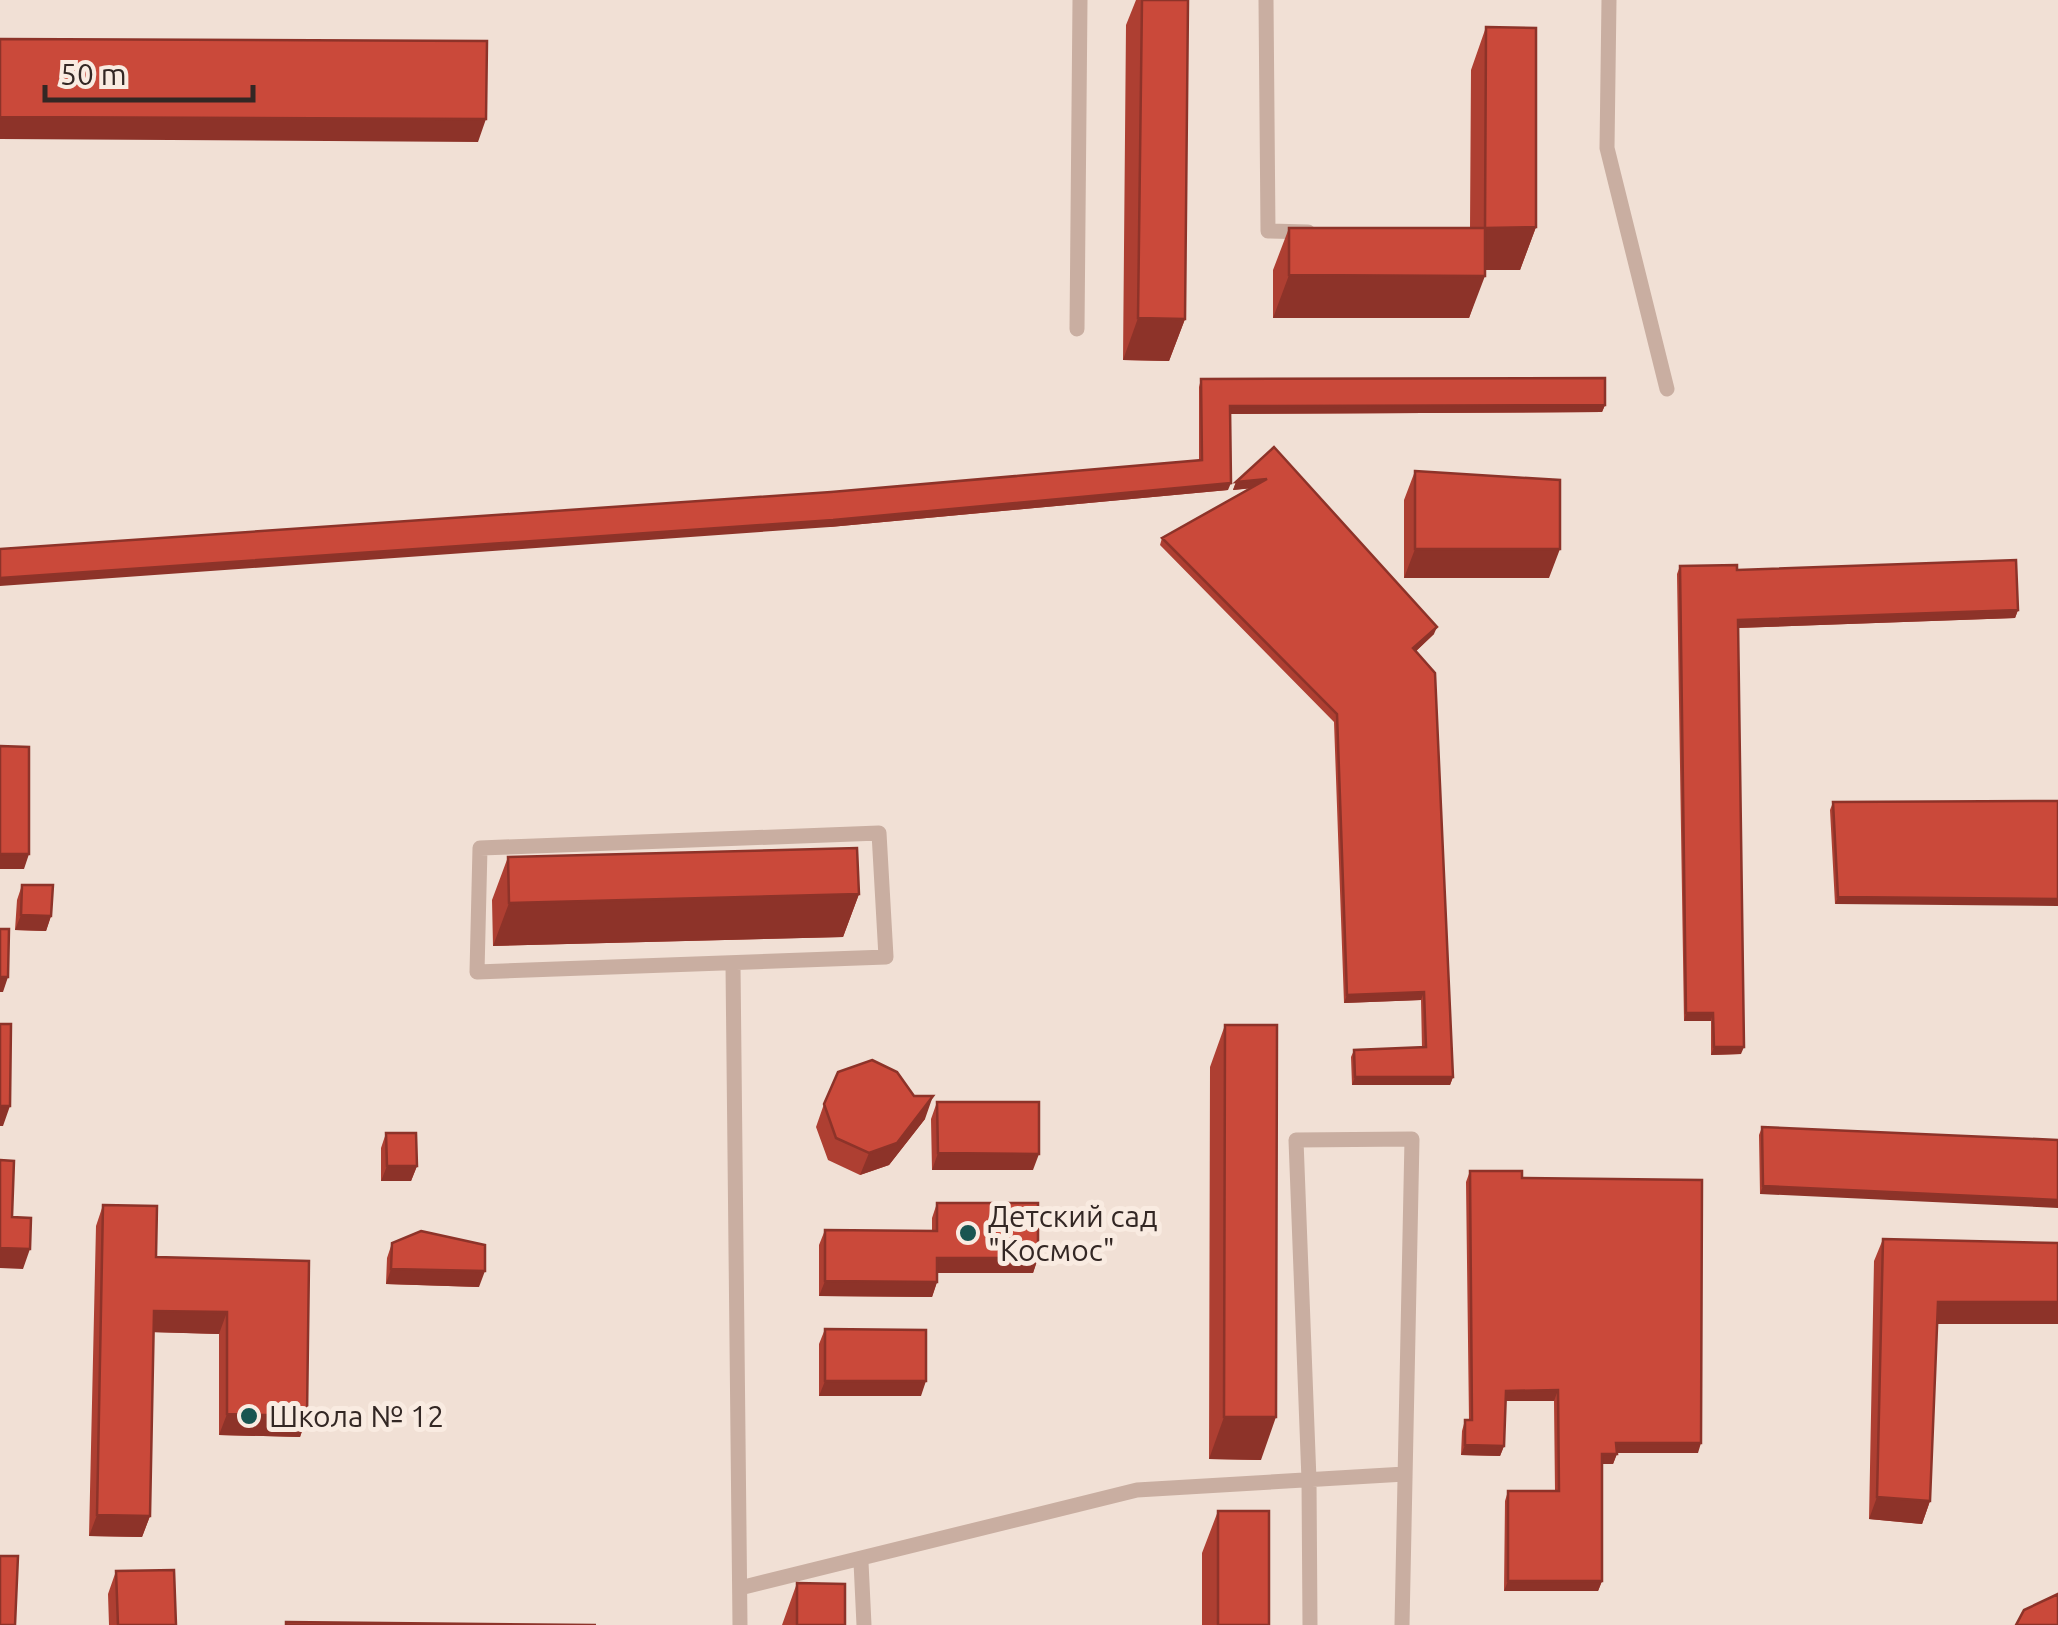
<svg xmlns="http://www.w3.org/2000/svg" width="2058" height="1625" viewBox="0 0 2058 1625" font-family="Ubuntu,sans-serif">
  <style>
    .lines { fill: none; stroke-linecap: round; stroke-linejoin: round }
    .service { stroke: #c9aea1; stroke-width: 15 }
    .wall { fill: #ae3f32 }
    .shaded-wall { fill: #8d3329 }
    .building { fill: #ca493a; stroke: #8d3329; stroke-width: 2.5 }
    .poi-dot { fill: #195551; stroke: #f9ebe1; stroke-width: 4 }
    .labels { text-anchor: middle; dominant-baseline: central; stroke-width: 10; stroke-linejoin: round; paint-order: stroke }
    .poi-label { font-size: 30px; fill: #332724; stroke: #f9ebe1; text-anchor: start }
  </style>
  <rect width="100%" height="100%" fill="#f1e0d5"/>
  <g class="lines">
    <path class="service" d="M 1266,0 L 1268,231 L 1308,232
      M 1609,0 L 1607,148 L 1667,389
      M 1077,329 L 1080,0
      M 879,833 L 886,957 L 477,972 L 480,848 Z
      M 733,965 L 740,1625
      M 861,1562 L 864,1625
      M 740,1588 L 1137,1490 L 1405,1474
      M 1310,1625 L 1309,1480 L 1296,1140 L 1412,1139 L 1402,1625"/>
  </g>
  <path class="wall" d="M 1136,0 L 1188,0 L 1185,319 L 1169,361 L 1123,360 L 1126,25 Z
    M 1486,27 L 1536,227 L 1520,270 L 1485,270 L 1469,318 L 1273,318 L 1273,270 L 1289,228 L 1470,228 L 1471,70 Z
    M 1201,379 L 1605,405 L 1602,412 L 1230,414 L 1228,490 L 830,527 L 831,492 L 1199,461 L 1199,387 Z
    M 1274,447 L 1434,634 L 1416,651 L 1453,1077 L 1450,1085 L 1352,1085 L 1351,1057 L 1354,1050 L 1422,1048 L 1421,1000 L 1344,1003 L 1334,722 L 1160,545 L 1162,538 L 1251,488 L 1233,490 L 1236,482 Z
    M 1415,471 L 1549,578 L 1404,578 L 1404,500 Z
    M 1680,566 L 1737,570 L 2018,610 L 2015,618 L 1738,628 L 1741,1054 L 1711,1055 L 1711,1021 L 1684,1021 L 1677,574 Z
    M 2058,801 L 1835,904 L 1830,810 L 1833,802 Z
    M 508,857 L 859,894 L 843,937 L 493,946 L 492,900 Z
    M 22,885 L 51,916 L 46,931 L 15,930 L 17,900 Z
    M 1225,1025 L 1261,1460 L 1209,1459 L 1210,1067 Z
    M 937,1102 L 1033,1170 L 932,1170 L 931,1119 Z
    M 824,1104 L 925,1119 L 889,1165 L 860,1175 L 828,1160 L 816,1127 Z
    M 1762,1127 L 2058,1140 L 1760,1194 L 1759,1135 Z
    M 386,1133 L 417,1166 L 411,1181 L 381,1181 L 381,1148 Z
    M 1470,1171 L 1522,1178 L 1698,1453 L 1617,1453 L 1613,1464 L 1602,1464 L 1602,1581 L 1598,1591 L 1504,1591 L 1505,1501 L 1508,1491 L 1555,1491 L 1554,1401 L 1505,1401 L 1504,1446 L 1500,1456 L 1461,1455 L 1462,1431 L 1465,1420 L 1469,1420 L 1466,1182 Z
    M 937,1203 L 1038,1258 L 1033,1273 L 937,1273 L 937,1282 L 932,1297 L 819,1296 L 819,1245 L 825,1230 L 932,1231 L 932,1218 Z
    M 103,1205 L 156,1257 L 309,1261 L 307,1416 L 300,1437 L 219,1435 L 219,1334 L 154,1332 L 150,1516 L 142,1537 L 89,1536 L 96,1226 Z
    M 1883,1239 L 2058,1243 L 2058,1324 L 1937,1324 L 1930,1501 L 1922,1524 L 1869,1519 L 1874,1261 Z
    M 392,1243 L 479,1287 L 386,1284 L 387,1258 Z
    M 825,1329 L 921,1396 L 819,1396 L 819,1344 Z
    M 1218,1511 L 1269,1625 L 1202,1625 L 1202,1553 Z
    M 116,1571 L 176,1625 L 109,1625 L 108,1594 Z
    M 797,1583 L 845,1625 L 782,1625 Z"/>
  <path class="shaded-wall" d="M 0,117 L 486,119 L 478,142 L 0,139 Z
    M 1536,227 L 1520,270 L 1469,270 L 1485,228 Z
    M 1289,275 L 1485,276 L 1469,318 L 1273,318 Z
    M 1138,318 L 1185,319 L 1169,361 L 1123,360 Z
    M 1605,405 L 1602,412 L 1227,414 L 1230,406 Z
    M 1267,479 L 1265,487 L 1233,490 L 1236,482 Z
    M 1231,483 L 1228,490 L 830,527 L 0,586 L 0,578 Z
    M 1415,549 L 1560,549 L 1549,578 L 1404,578 Z
    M 2018,610 L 2015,618 L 1735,628 L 1738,620 Z
    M 1437,627 L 1434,634 L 1411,656 L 1413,648 Z
    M 0,854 L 29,854 L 24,869 L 0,869 Z
    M 859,894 L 843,937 L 493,946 L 509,903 Z
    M 1838,897 L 2058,899 L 2058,906 L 1835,904 Z
    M 21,915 L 51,916 L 46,931 L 15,930 Z
    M 0,977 L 8,977 L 3,992 L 0,992 Z
    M 1424,992 L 1421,1000 L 1344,1003 L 1347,995 Z
    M 1686,1013 L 1713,1013 L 1711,1021 L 1684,1021 Z
    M 1714,1047 L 1744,1047 L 1741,1054 L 1711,1055 Z
    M 1355,1077 L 1453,1077 L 1450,1085 L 1352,1085 Z
    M 933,1096 L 925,1119 L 889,1165 L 860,1175 L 869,1153 Z
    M 0,1106 L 10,1106 L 3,1126 L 0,1126 Z
    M 938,1153 L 1039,1154 L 1033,1170 L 932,1170 Z
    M 387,1166 L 417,1166 L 411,1181 L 381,1181 Z
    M 1763,1186 L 2058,1200 L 2058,1208 L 1760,1194 Z
    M 0,1248 L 30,1249 L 23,1269 L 0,1268 Z
    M 937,1258 L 1038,1258 L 1033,1273 L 932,1273 Z
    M 391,1269 L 485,1271 L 479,1287 L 386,1284 Z
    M 825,1281 L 937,1282 L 932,1297 L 819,1296 Z
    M 1938,1302 L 2058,1302 L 2058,1324 L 1930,1324 Z
    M 154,1311 L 227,1312 L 219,1334 L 147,1332 Z
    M 825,1381 L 926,1381 L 921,1396 L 819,1396 Z
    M 1558,1390 L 1554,1401 L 1502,1401 L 1506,1391 Z
    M 227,1414 L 307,1416 L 300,1437 L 219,1435 Z
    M 1224,1417 L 1276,1417 L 1261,1460 L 1209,1459 Z
    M 1616,1443 L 1701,1443 L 1698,1453 L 1613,1453 Z
    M 1465,1445 L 1504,1446 L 1500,1456 L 1461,1455 Z
    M 1602,1454 L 1617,1454 L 1613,1464 L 1598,1464 Z
    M 1877,1497 L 1930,1501 L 1922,1524 L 1869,1519 Z
    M 97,1515 L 150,1516 L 142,1537 L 89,1536 Z
    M 1508,1581 L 1602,1581 L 1598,1591 L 1504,1591 Z"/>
  <path class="building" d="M 1142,0 L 1188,0 L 1185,319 L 1138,318 Z
    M 1486,27 L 1536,28 L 1536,227 L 1485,228 Z
    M 0,39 L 487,41 L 486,119 L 0,117 Z
    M 1289,228 L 1485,228 L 1485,276 L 1289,275 Z
    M 1605,378 L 1605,405 L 1230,406 L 1231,483 L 833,520 L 0,578 L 0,549 L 831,492 L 1202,460 L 1201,379 Z
    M 1274,447 L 1437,627 L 1413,648 L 1435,673 L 1453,1077 L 1355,1077 L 1354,1050 L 1426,1047 L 1424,992 L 1347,995 L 1337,714 L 1162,538 L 1267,479 L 1236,482 Z
    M 1415,471 L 1560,480 L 1560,549 L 1415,549 Z
    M 2016,560 L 2018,610 L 1738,620 L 1744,1047 L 1714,1047 L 1713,1013 L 1686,1013 L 1680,566 L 1737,565 L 1737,570 Z
    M 0,746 L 29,747 L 29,854 L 0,854 Z
    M 2058,801 L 2058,899 L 1838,897 L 1833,802 Z
    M 857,848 L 859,894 L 509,903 L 508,857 Z
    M 22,885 L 53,885 L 51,916 L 21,915 Z
    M 0,929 L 9,929 L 8,977 L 0,977 Z
    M 0,1024 L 11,1024 L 10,1106 L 0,1106 Z
    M 1225,1025 L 1277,1025 L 1276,1417 L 1224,1417 Z
    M 872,1060 L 897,1072 L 914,1096 L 933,1096 L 897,1143 L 869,1153 L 836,1138 L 824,1104 L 838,1072 Z
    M 937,1102 L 1039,1102 L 1039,1154 L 938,1153 Z
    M 1762,1127 L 2058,1140 L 2058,1200 L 1763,1186 Z
    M 386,1133 L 416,1133 L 417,1166 L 387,1166 Z
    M 0,1160 L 14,1161 L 12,1217 L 31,1218 L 30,1249 L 0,1248 Z
    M 1470,1171 L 1522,1171 L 1522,1178 L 1702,1180 L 1701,1443 L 1616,1443 L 1617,1454 L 1602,1454 L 1602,1581 L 1508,1581 L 1508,1491 L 1559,1491 L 1558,1390 L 1506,1391 L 1504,1446 L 1465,1445 L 1465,1420 L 1472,1420 Z
    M 937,1203 L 1038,1203 L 1038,1258 L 937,1258 L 937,1282 L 825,1281 L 825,1230 L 937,1231 Z
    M 103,1205 L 157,1206 L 156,1257 L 309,1261 L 307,1416 L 227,1414 L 227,1312 L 154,1311 L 150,1516 L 97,1515 Z
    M 421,1231 L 485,1245 L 485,1271 L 391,1269 L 392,1243 Z
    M 1883,1239 L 2058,1243 L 2058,1302 L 1938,1302 L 1930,1501 L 1877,1497 Z
    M 825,1329 L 926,1330 L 926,1381 L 825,1381 Z
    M 1218,1511 L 1269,1511 L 1269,1625 L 1218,1625 Z
    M 0,1556 L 18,1556 L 15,1625 L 0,1625 Z
    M 174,1570 L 176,1625 L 118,1625 L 116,1571 Z
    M 797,1583 L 845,1584 L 845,1625 L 797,1625 Z
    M 2058,1594 L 2058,1625 L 2016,1625 L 2024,1610 Z
    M 286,1622 L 596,1625 L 286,1625 Z"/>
  <g class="poi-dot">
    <circle cx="968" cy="1233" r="10"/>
    <circle cx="249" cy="1416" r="10"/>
  </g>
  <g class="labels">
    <g class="poi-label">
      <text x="988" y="1216">Детский сад<tspan x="988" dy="34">"Космос"</tspan></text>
      <text x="269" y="1416">Школа № 12</text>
    </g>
  </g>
  <path d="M45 85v15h208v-15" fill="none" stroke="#332724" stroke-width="5"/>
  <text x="60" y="85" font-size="30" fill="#332724" stroke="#f9ebe1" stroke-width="8" paint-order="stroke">50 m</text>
</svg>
